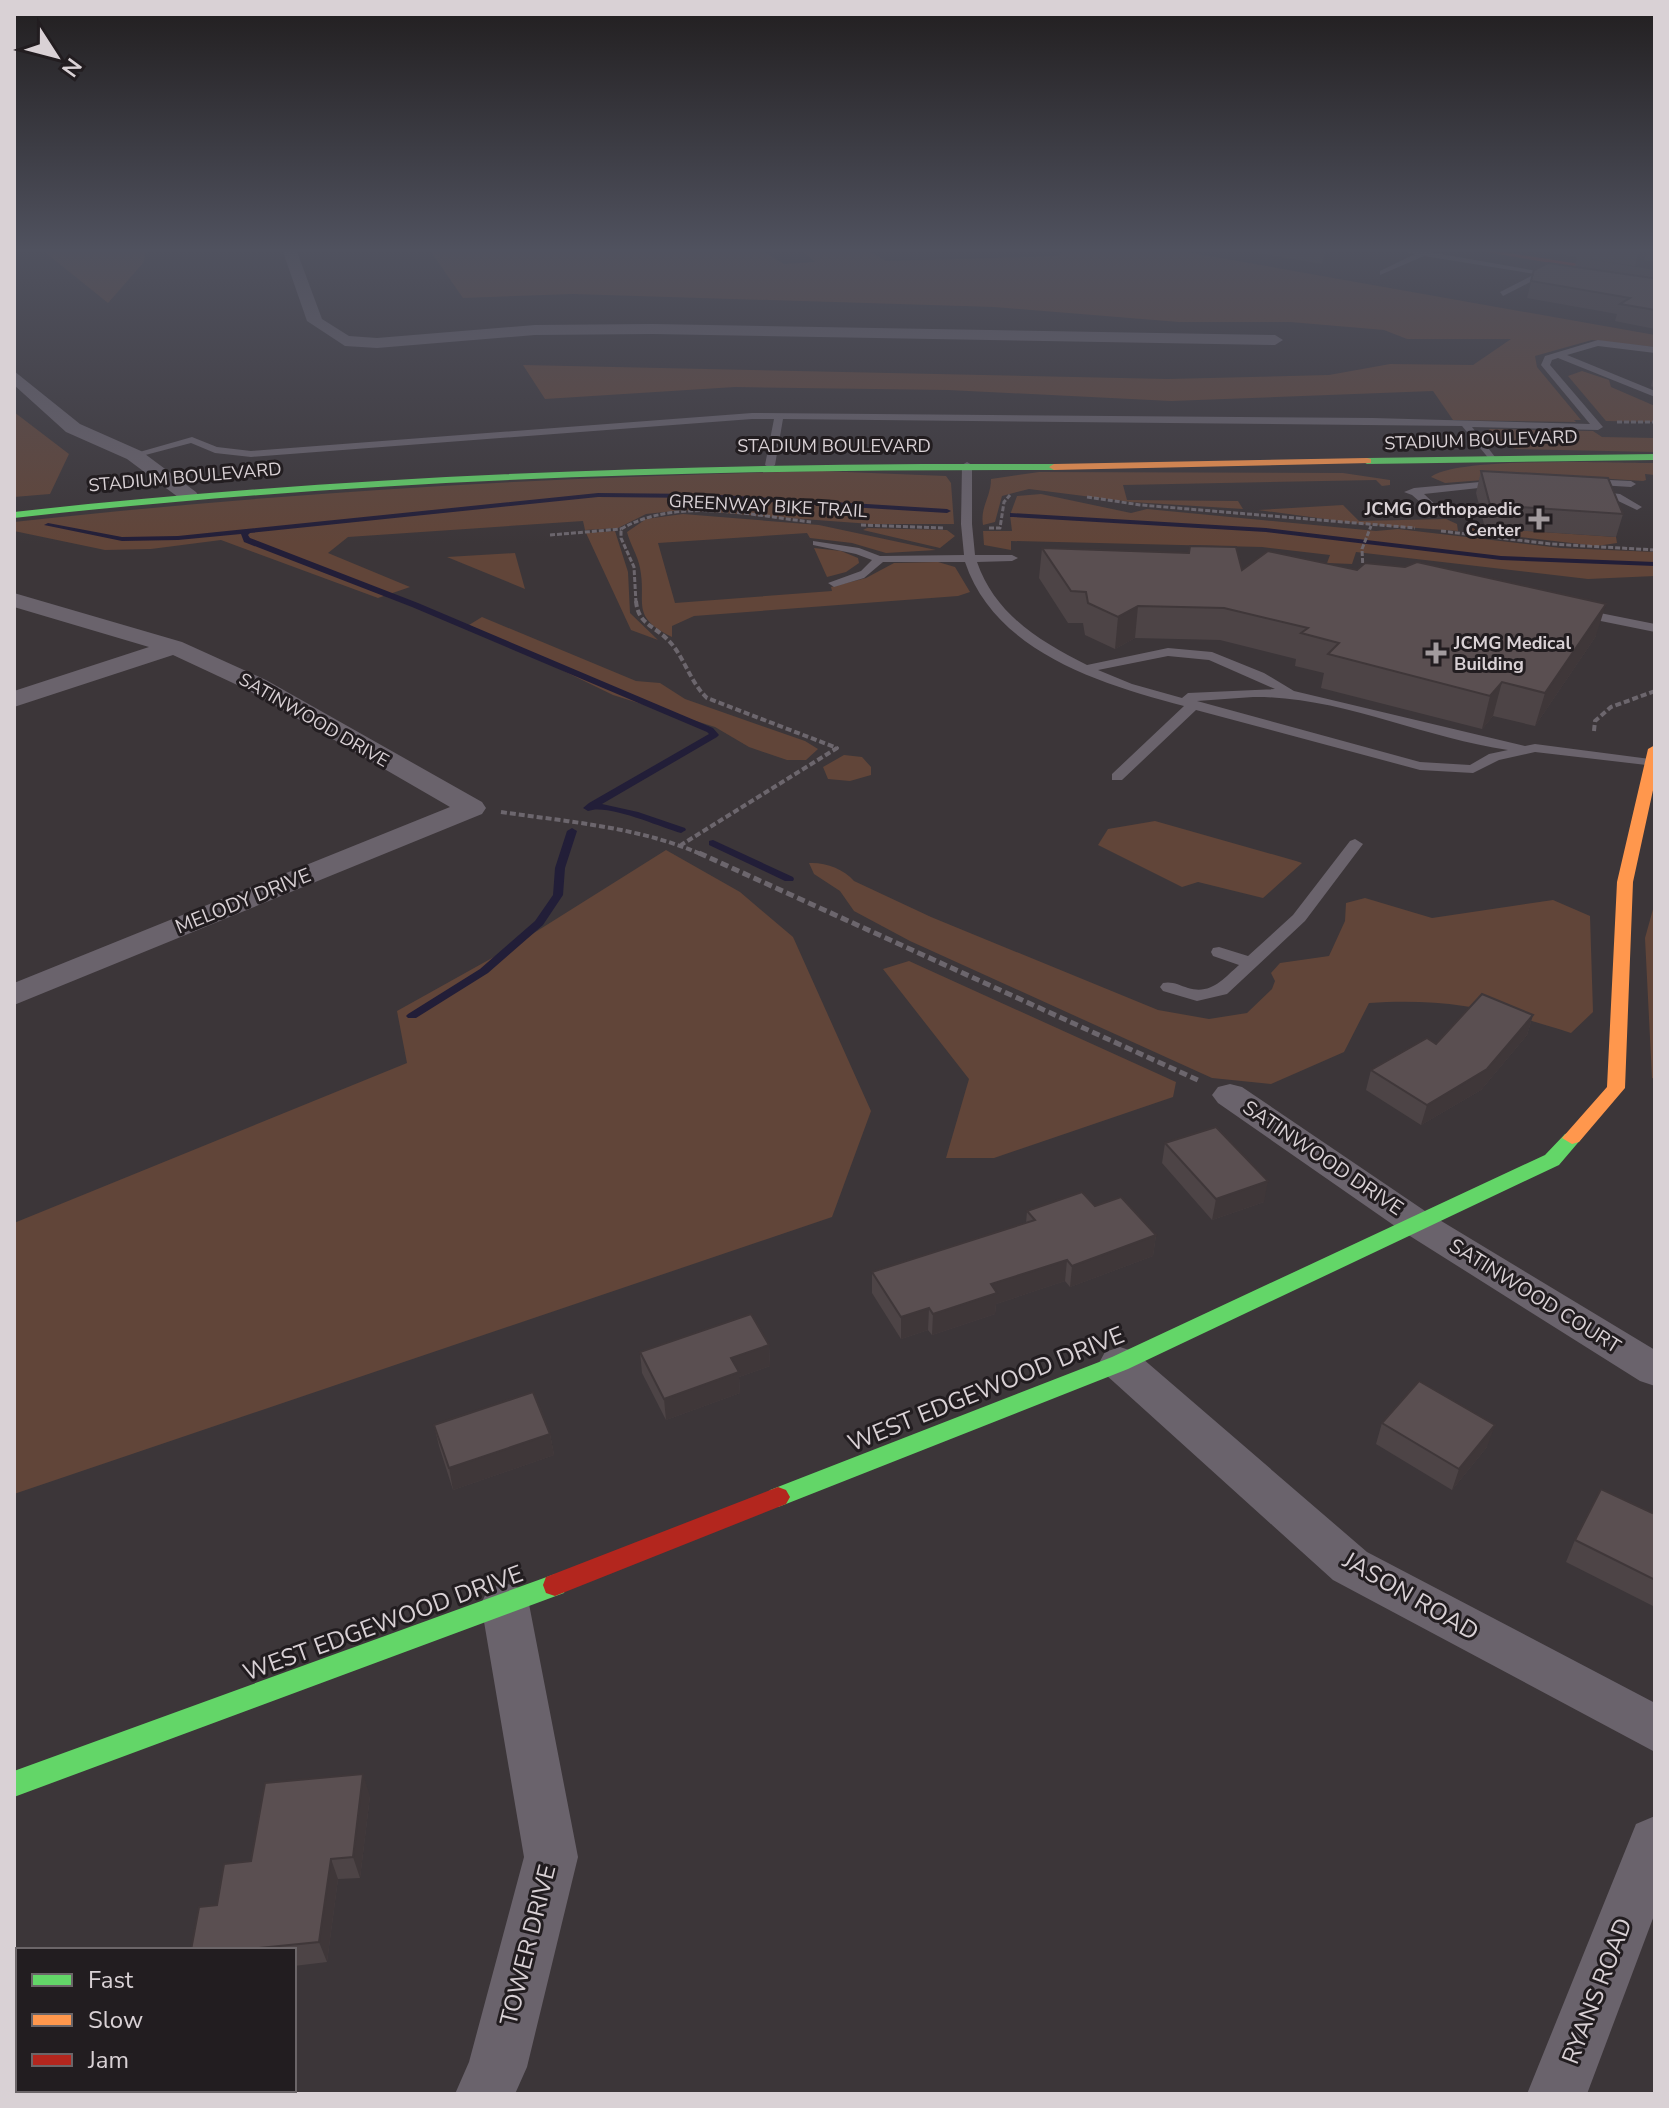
<svg xmlns="http://www.w3.org/2000/svg" width="1669" height="2108" viewBox="0 0 1669 2108" font-family="'Nunito Sans',sans-serif">
  <style>
    .green { fill: #614539 }
    .lines { fill: none; stroke-linecap: round; stroke-linejoin: round }
    .stream { fill: #221e38; fill-rule: evenodd }
    .path-far2 { stroke: #6c666d; stroke-width: 3; stroke-dasharray: 5 2; stroke-linecap: butt }
    .path-far1 { stroke: #6c666d; stroke-width: 4; stroke-dasharray: 6 3; stroke-linecap: butt }
    .path { stroke: #6c666d; stroke-width: 5; stroke-dasharray: 8 4; stroke-linecap: butt }
    .lane { fill: #6a636c; fill-rule: evenodd }
    .street { fill: #6a636c; fill-rule: evenodd }
    .fast { fill: #63d668; fill-rule: evenodd }
    .slow { fill: #ff974d; fill-rule: evenodd }
    .jam { fill: #b3261e; fill-rule: evenodd }
    .wall { fill: #4d4446 }
    .shaded-wall { fill: #3f3739 }
    .building { fill: #5a4f51; stroke: #3f3739; stroke-width: 2 }
    .poi-dot { fill: #a29b9e; stroke: #221d20; stroke-width: 3 }
    .labels { text-anchor: middle; dominant-baseline: central; stroke-width: 6; stroke-linejoin: round; paint-order: stroke }
    .far-street-label { font-size: 18px; fill: #d9d1d5; stroke: #221d20 }
    .far-poi-label { font-size: 18px; font-weight: bold; fill: #d9d1d5; stroke: #221d20; text-anchor: end }
    .street-label { font-size: 20px; fill: #d9d1d5; stroke: #221d20 }
    .near-street-label { font-size: 24px; fill: #d9d1d5; stroke: #221d20 }
  </style>
  <rect width="100%" height="100%" fill="#3c3639"/>
  <path class="green" d="M 41,249 L 145,249 L 144,262 L 108,303 Z
    M 429,249 L 760,249 L 784,264 L 815,262 L 803,251 L 867,250 L 886,261 L 1057,256 L 1068,249 L 1170,249 L 1655,335 L 1655,347 L 1592,340 L 1535,356 L 1537,367 L 1581,420 L 1574,420 L 1576,422 L 1453,420 L 1433,391 L 1171,401 L 948,390 L 735,387 L 545,399 L 523,365 L 1168,379 L 1329,375 L 1390,364 L 1473,365 L 1511,339 L 1407,339 L 1384,330 L 1290,322 L 1179,322 L 994,307 L 573,294 L 463,298 Z
    M 1582,371 L 1609,380 L 1611,387 L 1655,406 L 1655,422 L 1606,421 L 1568,376 Z
    M 14,412 L 69,454 L 50,494 L 14,497 Z
    M 1490,429 L 1593,431 L 1602,437 L 1655,438 L 1655,452 L 1516,449 L 1498,444 L 1484,433 Z
    M 1655,463 L 1655,475 L 1645,474 L 1646,480 L 1643,481 L 1550,475 L 1445,483 L 1431,477 C 1455,456 1616,463 1655,463 Z
    M 822,471 L 946,476 L 951,483 L 954,524 L 871,524 L 683,510 L 646,514 L 618,528 L 585,530 L 583,521 L 348,537 L 328,553 L 410,587 L 378,598 L 221,540 L 151,549 L 105,550 L 14,531 L 14,522 C 286,492 548,477 822,471 Z
    M 1039,472 L 1343,473 L 1390,480 L 1390,485 L 1382,486 L 1376,480 L 1123,485 L 1127,500 L 1238,501 L 1243,509 L 1131,502 L 1029,489 L 1002,496 L 995,522 L 983,525 C 980,507 991,497 991,479 Z
    M 1041,494 L 1131,513 L 1147,509 L 1376,531 L 1398,529 L 1561,548 L 1655,552 L 1655,576 L 1588,579 L 1356,552 L 1352,564 L 1327,563 L 1330,555 L 1262,547 L 1011,541 L 1011,550 L 984,545 L 983,531 L 1012,531 L 1010,515 L 1017,496 Z
    M 1343,505 L 1359,521 L 1446,519 L 1457,524 L 1458,531 L 1362,524 L 1258,510 Z
    M 683,514 L 819,525 L 936,550 L 886,553 L 852,543 L 810,538 L 807,533 L 658,543 L 675,603 L 832,591 L 831,587 L 866,578 L 894,563 L 938,562 L 955,567 L 970,592 L 958,596 L 694,616 L 672,626 L 672,637 C 629,616 647,603 640,568 C 638,556 630,544 627,532 L 646,519 Z
    M 1469,523 L 1482,524 L 1483,528 L 1616,537 L 1617,543 L 1597,546 L 1469,531 Z
    M 867,528 L 947,530 L 955,536 L 940,548 L 863,530 Z
    M 615,531 L 628,572 L 630,613 L 658,640 L 631,630 L 586,533 Z
    M 814,548 L 841,551 L 858,558 L 859,563 L 846,572 L 827,577 Z
    M 515,553 L 525,589 L 447,557 Z
    M 482,617 L 636,681 L 660,683 L 685,699 L 805,741 L 818,749 L 806,760 L 787,760 L 749,747 L 715,727 L 613,695 L 469,625 Z
    M 844,755 L 862,757 L 871,767 L 871,775 L 850,781 L 828,779 L 823,767 Z
    M 1155,821 L 1296,861 L 1302,863 L 1263,898 L 1198,882 L 1182,887 L 1098,845 L 1108,829 Z
    M 666,850 L 740,892 L 793,937 L 871,1111 L 832,1217 L 14,1494 L 14,1223 L 407,1063 L 397,1011 L 510,948 Z
    M 809,863 C 825,862 844,869 854,881 L 931,917 L 1158,1010 L 1209,1019 L 1247,1013 L 1272,989 L 1275,981 L 1271,973 L 1280,963 L 1329,956 L 1345,921 L 1346,903 L 1365,898 L 1432,918 L 1553,900 L 1590,916 L 1593,1012 L 1571,1033 C 1498,1009 1446,998 1369,1003 L 1344,1052 L 1271,1084 L 1212,1078 L 910,941 L 854,911 L 840,891 L 814,874 Z
    M 1655,902 L 1655,1079 L 1652,1078 L 1645,938 Z
    M 909,961 L 1176,1082 L 1173,1097 L 994,1158 L 946,1158 L 969,1079 L 883,969 Z"/>
  <g class="lines">
    <path class="stream" d="M 598,493 L 704,494 L 947,509 L 951,511 L 947,513 L 704,498 L 598,497 L 250,533 L 248,535 L 250,538 L 418,603 L 713,728 L 719,735 L 717,737 L 602,804 L 638,812 L 685,828 L 686,830 L 681,833 C 660,827 607,803 588,811 L 583,808 L 589,803 L 709,734 L 707,732 L 412,607 L 244,542 L 241,534 L 178,540 L 122,541 L 44,525 L 48,523 L 122,537 L 178,536 Z
      M 1010,513 L 1266,528 L 1501,556 L 1655,562 L 1655,566 L 1501,560 L 1266,532 L 1013,517 L 1010,517 Z
      M 572,828 L 577,831 L 565,868 L 563,895 L 543,925 L 488,973 L 416,1018 L 408,1018 L 406,1016 L 408,1014 L 480,969 L 535,921 L 553,895 L 555,868 L 567,831 Z
      M 713,840 L 793,877 L 794,879 L 793,881 L 785,881 L 709,845 L 709,841 Z"/>
    <path class="path-far2" d="M 1617,422 L 1655,422
      M 1087,497 L 1141,505 L 1415,528
      M 861,525 L 943,528
      M 989,528 L 1000,528 L 1004,502 L 1010,495
      M 1441,531 L 1551,544 L 1655,550
      M 550,535 L 621,529
      M 1363,570 L 1362,549 L 1371,526
      M 636,603 L 634,567 L 621,538 L 621,529 C 677,497 750,515 811,522"/>
    <path class="path-far1" d="M 636,601 C 638,624 653,625 667,639 C 684,655 689,681 707,698 L 837,748 L 681,845
      M 1594,731 L 1595,721 L 1611,707 L 1655,691
      M 501,812 C 569,822 640,827 703,855"/>
    <path class="path" d="M 699,853 L 1200,1081"/>
    <path class="lane" d="M 1393,249 L 1424,251 L 1560,275 L 1544,275 L 1503,296 L 1500,292 L 1535,274 L 1424,256 L 1380,275 L 1380,271 L 1415,254 Z
      M 1598,340 L 1655,347 L 1655,353 L 1598,346 L 1567,355 L 1655,391 L 1655,397 L 1558,358 L 1552,360 L 1550,365 L 1603,427 L 1598,430 L 1472,427 L 1495,457 L 1490,460 L 1462,426 L 783,419 L 775,465 L 770,468 L 765,465 L 774,419 L 752,419 L 251,457 L 215,453 L 191,443 L 134,458 L 129,455 L 192,437 L 217,447 L 251,451 L 752,413 L 1373,418 L 1590,424 L 1541,365 L 1545,356 Z
      M 967,462 L 972,465 L 972,524 L 975,555 L 1012,555 L 1018,558 L 1012,561 L 977,562 C 995,614 1039,641 1087,665 L 1168,648 L 1212,652 L 1264,673 L 1294,691 L 1525,746 L 1535,744 L 1650,759 L 1655,760 L 1655,766 L 1535,752 L 1499,760 L 1473,773 L 1420,770 L 1196,710 L 1122,780 L 1112,780 L 1112,774 L 1184,706 C 1101,684 995,652 965,562 L 883,562 L 864,578 L 834,587 L 828,583 L 861,571 L 872,560 L 856,554 L 813,545 L 813,541 L 859,548 L 880,556 L 964,555 L 961,524 L 962,465 ZM 1168,656 L 1209,660 L 1275,689 L 1188,693 L 1182,698 L 1132,684 L 1098,670 ZM 1253,697 C 1340,696 1423,738 1508,750 L 1489,754 L 1470,765 L 1420,762 L 1197,701 Z
      M 1587,479 L 1631,481 L 1636,484 L 1631,487 L 1583,484 L 1582,482 Z
      M 1502,480 L 1506,481 L 1506,485 L 1424,494 L 1439,508 L 1428,515 L 1423,512 L 1427,508 L 1412,495 L 1404,492 L 1414,488 Z
      M 1594,491 L 1620,494 L 1642,507 L 1637,510 L 1614,499 L 1590,496 L 1589,494 Z
      M 1580,609 L 1655,624 L 1655,632 L 1576,616 L 1574,613 Z
      M 1355,839 L 1363,844 L 1305,921 L 1227,994 L 1197,1001 L 1163,991 L 1160,987 L 1163,983 C 1172,981 1179,985 1188,988 C 1211,995 1223,979 1239,965 L 1213,956 L 1211,952 L 1213,948 L 1219,947 L 1248,956 L 1293,915 L 1350,841 Z"/>
    <path class="street" d="M 282,249 L 296,249 L 322,319 L 349,336 L 377,338 L 535,325 L 653,324 L 1275,335 L 1283,340 L 1275,345 L 653,334 L 535,335 L 377,348 L 345,346 L 307,321 Z
      M 14,371 L 80,424 L 141,451 L 196,492 L 199,496 L 196,500 L 182,500 L 127,459 L 66,432 L 14,385 Z
      M 14,593 L 182,642 L 266,680 L 482,802 L 486,808 L 482,814 L 14,1005 L 14,983 L 450,807 L 248,690 L 173,655 L 14,707 L 14,691 L 149,647 L 14,607 Z
      M 1230,1084 L 1242,1087 L 1428,1213 L 1655,1350 L 1655,1386 L 1640,1381 L 1402,1231 L 1218,1103 L 1212,1095 L 1218,1087 Z
      M 1120,1347 L 1135,1352 L 1367,1552 L 1655,1703 L 1655,1752 L 1333,1580 L 1105,1374 L 1099,1363 L 1105,1352 Z
      M 505,1583 L 522,1589 L 529,1604 L 578,1857 L 527,2067 L 515,2094 L 455,2094 L 469,2062 L 524,1857 L 481,1604 L 488,1589 Z
      M 1655,1816 L 1655,1913 L 1587,2094 L 1527,2094 L 1636,1824 Z"/>
    <path class="fast" d="M 1655,454 L 1655,460 L 1367,464 L 1362,461 L 1367,458 Z
      M 924,464 L 1054,464 L 1059,467 L 1054,470 C 706,469 360,479 14,518 L 14,512 C 317,478 619,466 924,464 Z
      M 1572,1132 L 1582,1138 L 1559,1165 L 1128,1369 L 786,1504 L 778,1507 L 770,1504 L 766,1497 L 770,1490 L 1112,1357 L 1545,1155 L 1565,1134 Z
      M 555,1574 L 564,1577 L 567,1585 L 564,1593 L 14,1797 L 14,1771 Z"/>
    <path class="slow" d="M 1367,458 L 1371,459 L 1371,463 L 1054,470 L 1049,467 L 1054,464 Z
      M 1655,745 L 1655,781 L 1633,882 L 1625,1088 L 1579,1142 L 1572,1144 L 1562,1138 L 1607,1087 L 1617,882 L 1648,749 Z"/>
    <path class="jam" d="M 1467,249 L 1484,249 L 1655,276 L 1655,280 Z
      M 778,1487 L 786,1490 L 790,1497 L 786,1504 L 555,1596 L 546,1593 L 543,1585 L 546,1577 Z"/>
  </g>
  <path class="wall" d="M 1189,249 L 1216,249 L 1207,252 Z
    M 1236,249 L 1326,249 L 1322,264 Z
    M 1531,249 L 1655,249 L 1655,329 L 1615,321 L 1617,314 L 1527,298 L 1534,270 L 1575,267 L 1577,257 L 1654,270 L 1653,269 L 1654,262 L 1644,260 L 1635,266 L 1538,251 Z
    M 1655,371 L 1655,388 L 1651,386 Z
    M 1481,471 L 1623,514 L 1616,537 L 1485,528 L 1476,493 Z
    M 1042,548 L 1242,570 L 1596,636 L 1535,726 L 1493,716 L 1482,729 L 1321,688 L 1324,673 L 1295,666 L 1296,659 L 1220,640 L 1135,638 L 1115,649 L 1085,635 L 1083,623 L 1068,623 L 1039,578 Z
    M 1533,1015 L 1527,1035 L 1481,1090 L 1421,1125 L 1366,1090 L 1371,1070 L 1436,1044 Z
    M 1165,1143 L 1264,1202 L 1212,1220 L 1162,1163 Z
    M 1027,1211 L 1156,1235 L 1153,1256 L 1070,1287 L 1065,1281 L 996,1304 L 995,1314 L 932,1335 L 928,1330 L 901,1339 L 872,1293 L 872,1272 L 1026,1223 Z
    M 769,1345 L 770,1366 L 739,1377 L 740,1393 L 666,1420 L 642,1373 L 640,1352 Z
    M 1382,1423 L 1487,1447 L 1452,1490 L 1376,1444 Z
    M 434,1425 L 550,1434 L 554,1455 L 453,1490 L 439,1446 Z
    M 1655,1506 L 1655,1607 L 1566,1562 L 1575,1540 L 1652,1513 Z
    M 370,1796 L 360,1878 L 338,1879 L 327,1962 L 294,1966 L 294,1950 L 191,1950 L 217,1905 L 251,1861 Z"/>
  <path class="shaded-wall" d="M 1641,249 L 1648,249 L 1644,260 L 1635,266 L 1639,250 Z
    M 1606,604 L 1596,636 L 1535,726 L 1545,693 Z
    M 1138,606 L 1135,638 L 1115,649 L 1118,617 Z
    M 1502,682 L 1493,716 L 1482,729 L 1490,696 Z
    M 1533,1015 L 1527,1035 L 1481,1090 L 1421,1125 L 1427,1105 Z
    M 1268,1181 L 1264,1202 L 1212,1220 L 1216,1199 Z
    M 1156,1235 L 1153,1256 L 1070,1287 L 1072,1266 Z
    M 1067,1260 L 1065,1281 L 996,1304 L 995,1314 L 932,1335 L 933,1314 L 991,1284 Z
    M 929,1308 L 928,1330 L 901,1339 L 901,1317 Z
    M 769,1345 L 770,1366 L 739,1377 L 740,1393 L 666,1420 L 664,1399 L 731,1358 Z
    M 1495,1425 L 1487,1447 L 1452,1490 L 1459,1469 Z
    M 550,1434 L 554,1455 L 453,1490 L 449,1468 Z
    M 363,1774 L 370,1796 L 360,1878 L 353,1857 Z
    M 331,1859 L 338,1879 L 327,1962 L 319,1942 Z"/>
  <path class="building" d="M 1548,263 L 1652,278 L 1655,276 L 1655,310 L 1620,304 L 1630,298 L 1531,281 L 1534,270 Z
    M 1481,471 L 1608,478 L 1623,514 L 1490,505 Z
    M 1190,546 L 1236,547 L 1242,570 L 1268,551 L 1357,570 L 1365,563 L 1405,567 L 1417,562 L 1606,604 L 1545,693 L 1502,682 L 1490,696 L 1328,654 L 1339,643 L 1301,633 L 1308,628 L 1224,608 L 1138,606 L 1118,617 L 1088,603 L 1086,592 L 1071,591 L 1042,548 L 1189,553 Z
    M 1482,994 L 1533,1015 L 1487,1069 L 1427,1105 L 1371,1070 L 1427,1038 L 1436,1044 Z
    M 1216,1127 L 1268,1181 L 1216,1199 L 1165,1143 Z
    M 1082,1192 L 1095,1206 L 1121,1197 L 1156,1235 L 1072,1266 L 1067,1260 L 991,1284 L 997,1293 L 933,1314 L 929,1308 L 901,1317 L 872,1272 L 1035,1220 L 1027,1211 Z
    M 751,1314 L 769,1345 L 731,1358 L 739,1372 L 664,1399 L 640,1352 Z
    M 1419,1381 L 1495,1425 L 1459,1469 L 1382,1423 Z
    M 533,1392 L 550,1434 L 449,1468 L 434,1425 Z
    M 1601,1489 L 1652,1513 L 1655,1506 L 1655,1580 L 1575,1540 Z
    M 363,1774 L 353,1857 L 331,1859 L 319,1942 L 239,1950 L 191,1950 L 199,1907 L 217,1905 L 224,1864 L 251,1861 L 265,1783 Z
    M 163,2090 L 292,2090 L 302,2094 L 160,2094 Z"/>
  <linearGradient id="sky" x2="0" y2="1"><stop stop-color="#211e1f"/><stop offset="0.46" stop-color="#50525f"/><stop offset="1" stop-color="#50525f" stop-opacity="0"/></linearGradient>
  <rect width="1669" height="544" fill="url(#sky)"/>
  <g class="poi-dot">
    <path d="M1535 507h8v8h8v8h-8v8h-8v-8h-8v-8h8z"/>
    <path d="M1432 641h8v8h8v8h-8v8h-8v-8h-8v-8h8z"/>
  </g>
  <g class="labels">
    <g class="far-street-label">
      <text transform="translate(1481 440) rotate(-2)">STADIUM BOULEVARD</text>
      <text x="834" y="446">STADIUM BOULEVARD</text>
      <text transform="translate(185 477) rotate(-5)">STADIUM BOULEVARD</text>
      <text transform="translate(768 506) rotate(3)">GREENWAY BIKE TRAIL</text>
      <text transform="translate(314 720) rotate(30)">SATINWOOD DRIVE</text>
    </g>
    <g class="far-poi-label">
      <text x="1521" y="509">JCMG Orthopaedic<tspan x="1521" dy="21">Center</tspan></text>
      <text x="1454" y="643" text-anchor="start">JCMG Medical<tspan x="1454" dy="21">Building</tspan></text>
    </g>
    <g class="street-label">
      <text transform="translate(243 901) rotate(-22)">MELODY DRIVE</text>
      <text transform="translate(1323 1158) rotate(34)">SATINWOOD DRIVE</text>
      <text transform="translate(1535 1296) rotate(32)">SATINWOOD COURT</text>
    </g>
    <g class="near-street-label">
      <text transform="translate(986 1389) rotate(-22)">WEST EDGEWOOD DRIVE</text>
      <text transform="translate(1411 1596) rotate(30)">JASON ROAD</text>
      <text transform="translate(383 1623) rotate(-20)">WEST EDGEWOOD DRIVE</text>
      <text transform="translate(528 1945) rotate(-76)">TOWER DRIVE</text>
      <text transform="translate(1597 1991) rotate(-69)">RYANS ROAD</text>
    </g>
  </g>
  <rect width="1669" height="2108" fill="none" stroke="#d9d1d5" stroke-width="32"/>
  <rect x="16" y="1948" width="280" height="144" fill="#221d20" stroke="#6b6568" stroke-width="2"/>
  <rect x="32" y="1974" width="40" height="12" fill="#63d668" stroke="#6b6568" stroke-width="2"/>
  <text x="88" y="1988" font-size="24" fill="#d9d1d5">Fast</text>
  <rect x="32" y="2014" width="40" height="12" fill="#ff974d" stroke="#6b6568" stroke-width="2"/>
  <text x="88" y="2028" font-size="24" fill="#d9d1d5">Slow</text>
  <rect x="32" y="2054" width="40" height="12" fill="#b3261e" stroke="#6b6568" stroke-width="2"/>
  <text x="88" y="2068" font-size="24" fill="#d9d1d5">Jam</text>
  <g transform="translate(56 56) rotate(126)" stroke="#221d20" stroke-width="6" paint-order="stroke">
  <path d="M0-6L14 30L0 20L-14 30Z" fill="#d9d1d5"/>
  <text y="-12" font-size="22" font-weight="bold" text-anchor="middle" fill="#d9d1d5">N</text>
  </g>
</svg>
